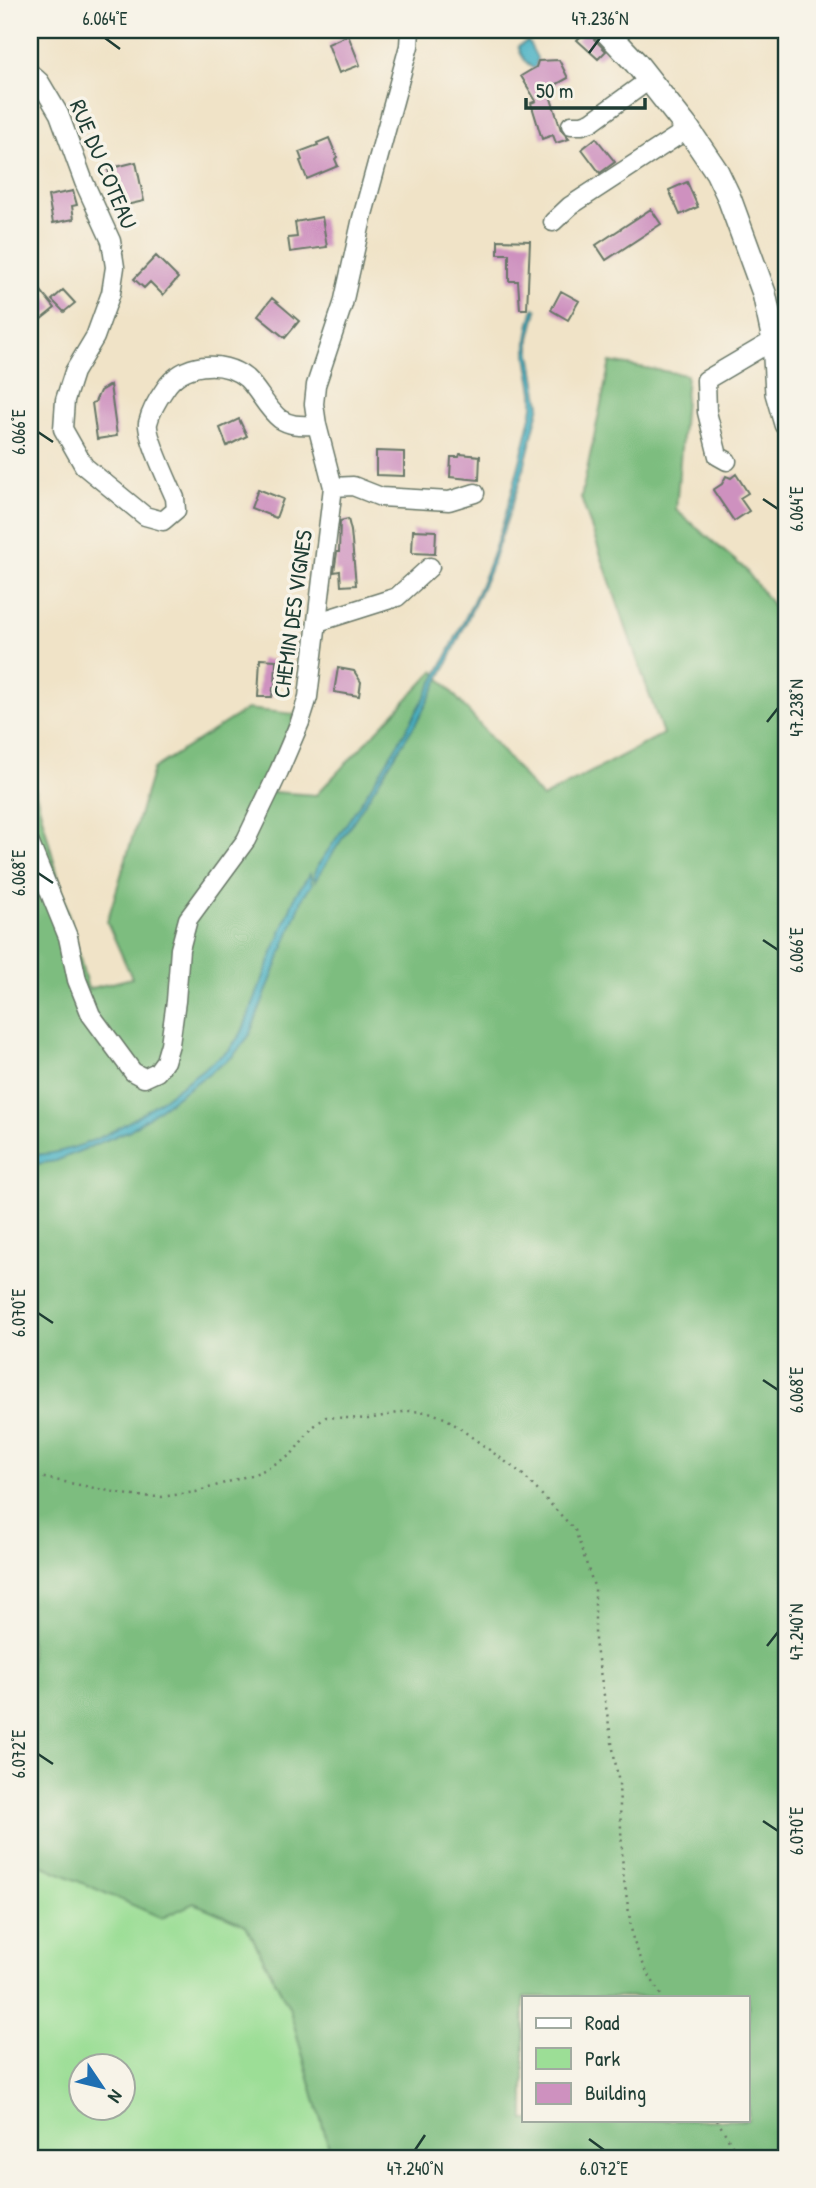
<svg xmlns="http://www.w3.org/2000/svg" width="816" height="2188" viewBox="0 0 816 2188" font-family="'Patrick Hand',sans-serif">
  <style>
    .green { fill: #9cde96; stroke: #5e8e65; stroke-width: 2; fill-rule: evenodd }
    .forest { fill: #7dbd7f; stroke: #4e7d5a; stroke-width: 2; fill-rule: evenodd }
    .water { fill: #45b0c3; stroke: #32767c; stroke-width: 2 }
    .building { fill: #ce91bf }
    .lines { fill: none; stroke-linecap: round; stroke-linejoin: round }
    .minor-casing { stroke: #687767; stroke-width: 21 }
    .tertiary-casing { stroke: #687767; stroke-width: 26 }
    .path { stroke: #687767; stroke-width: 2.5; stroke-dasharray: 2 5; stroke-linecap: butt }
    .minor { stroke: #fff; stroke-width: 18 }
    .tertiary { stroke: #fff; stroke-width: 23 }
    .ticks { fill: none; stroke: #1f3d34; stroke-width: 2.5 }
    .labels { text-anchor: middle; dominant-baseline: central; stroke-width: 7; stroke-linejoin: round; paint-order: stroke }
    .street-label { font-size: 23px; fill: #1f3d34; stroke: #f7f3e8 }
    .neatline { fill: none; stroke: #1f3d34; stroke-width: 2.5 }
    .ticks-label { font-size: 18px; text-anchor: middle; fill: #1f3d34 }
  </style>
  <rect width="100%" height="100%" fill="#f7f3e8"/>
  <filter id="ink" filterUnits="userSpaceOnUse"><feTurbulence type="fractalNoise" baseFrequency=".0143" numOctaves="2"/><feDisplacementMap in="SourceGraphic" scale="14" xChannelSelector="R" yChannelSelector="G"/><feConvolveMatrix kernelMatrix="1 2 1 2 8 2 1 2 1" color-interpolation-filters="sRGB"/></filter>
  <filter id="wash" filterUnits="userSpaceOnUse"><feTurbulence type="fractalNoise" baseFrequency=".00686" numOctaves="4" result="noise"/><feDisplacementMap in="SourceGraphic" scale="28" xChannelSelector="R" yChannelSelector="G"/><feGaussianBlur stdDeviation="1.57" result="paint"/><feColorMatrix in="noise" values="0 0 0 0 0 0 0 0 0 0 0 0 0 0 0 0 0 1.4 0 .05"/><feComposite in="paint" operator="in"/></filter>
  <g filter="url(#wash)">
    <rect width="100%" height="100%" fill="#f0e3c7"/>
    <path class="green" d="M 30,1860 L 73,1878 L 194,1903 L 246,1925 L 289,2007 L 332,2158 L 30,2158 ZM 80,2066 L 122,2066 L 122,2108 L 80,2108 Z"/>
    <path class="forest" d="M 610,362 L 687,375 L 676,510 L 745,569 L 786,623 L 786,2158 L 332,2158 L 289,2007 L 246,1925 L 194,1903 L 162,1918 L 30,1860 L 30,771 L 88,989 L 132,978 L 107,922 L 153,769 L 247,709 L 295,714 L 273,792 L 316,795 L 434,671 L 542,798 L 663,734 L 581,498 ZM 524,1997 L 748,1997 L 748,2120 L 524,2120 Z"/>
    <path class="water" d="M 528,41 L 537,58 L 536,70 C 526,65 521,57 518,46 Z
      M 534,308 L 537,310 L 530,338 L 530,348 L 540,405 L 522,475 L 490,570 L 449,660 L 419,718 L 315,881 L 314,876 L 318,865 C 371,790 419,715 458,633 C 470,608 483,582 492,556 C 509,509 521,460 532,412 C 537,391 527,372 527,350 C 526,336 530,322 534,308 Z
      M 310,874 L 312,885 L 304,895 L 249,1036 L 233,1056 L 130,1130 L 56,1161 L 30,1165 L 30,1155 C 104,1154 171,1091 229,1050 L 242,1032 L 296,894 Z"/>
    <g id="blocks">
      <path class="building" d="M 587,30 L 591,30 L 594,39 L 606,51 L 598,59 L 577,40 Z
        M 348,35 L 360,65 L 339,73 L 328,44 Z
        M 559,60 L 568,78 L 548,89 L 561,130 L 569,139 L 556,143 L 553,135 L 542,139 L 531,103 L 536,101 L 521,76 L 536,67 L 538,61 Z
        M 329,138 L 337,157 L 335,159 L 338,166 L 307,179 L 300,161 L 302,160 L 299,152 L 318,145 L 317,143 Z
        M 596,138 L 615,162 L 600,173 L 582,149 Z
        M 136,162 L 144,201 L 117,207 L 108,169 Z
        M 687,182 L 698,207 L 680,215 L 669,190 Z
        M 73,191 L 77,205 L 72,206 L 74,219 L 53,223 L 48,196 Z
        M 651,209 L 661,224 L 606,260 L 596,245 Z
        M 322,217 L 327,247 L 290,252 L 288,238 L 297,237 L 295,222 Z
        M 498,240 L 530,241 L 527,309 L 520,309 L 518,281 L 509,281 L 509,254 L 498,254 Z
        M 156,256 L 178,278 L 163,295 L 150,282 L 144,288 L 134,279 Z
        M 63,290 L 75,303 L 64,312 L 52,300 Z
        M 41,291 L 55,308 L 30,328 L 30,300 Z
        M 561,291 L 579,301 L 568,320 L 551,310 Z
        M 272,298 L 299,321 L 285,338 L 258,316 Z
        M 110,385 L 117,436 L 97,439 L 92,403 L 95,402 L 100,391 Z
        M 239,419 L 247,436 L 227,446 L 220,428 Z
        M 376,451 L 404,452 L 404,476 L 376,475 Z
        M 460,454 L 480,456 L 479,480 L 450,477 L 451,457 L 459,457 Z
        M 736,474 L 748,493 L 740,498 L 749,511 L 734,521 L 713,490 L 722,484 L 726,476 L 731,478 Z
        M 258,489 L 283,499 L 276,518 L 251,508 Z
        M 348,519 L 351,531 L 356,585 L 341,586 L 340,571 L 334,572 L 337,552 L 339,552 L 340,521 Z
        M 413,530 L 436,531 L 435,554 L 412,553 Z
        M 260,659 L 276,660 L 275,688 L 273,688 L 272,697 L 258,697 Z
        M 338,668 L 354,671 L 361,682 L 359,696 L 334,692 Z"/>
    </g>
  </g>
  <g filter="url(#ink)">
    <use href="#blocks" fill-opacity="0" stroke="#687767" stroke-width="2"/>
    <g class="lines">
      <defs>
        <path id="minor" d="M 30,73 L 40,82 L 59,114 L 84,182 L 111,241 L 115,267 L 111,293 L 95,337 L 74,372 L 65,400 L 63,429 L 84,466 L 145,516 L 163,521 L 176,510 L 175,498 C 169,484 146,435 148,423 C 151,410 158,399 165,389 C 181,363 222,358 246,378 C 259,390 266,408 280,419 C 292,427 303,425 317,425
          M 571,125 L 582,125 L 591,122 L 649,80
          M 553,222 L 570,206 L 688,129
          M 727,461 L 718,456 L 707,412 L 706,380 L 774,340
          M 333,487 L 353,486 L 381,497 L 449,501 L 475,493
          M 318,622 L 397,597 L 430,567
          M 30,844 L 68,937 L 77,980 L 91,1015 L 133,1072 L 144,1078 L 157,1072 L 165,1061 L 170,1044 L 176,1001 L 180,949 L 188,919 L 246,840 L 279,771 L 300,722 L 308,697 L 333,487 L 317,425 L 314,404 L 316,385 L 343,304 L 362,218 L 409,46 L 410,30"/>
        <path id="tertiary" d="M 605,30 L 636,63 L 688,129 L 717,172 L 728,195 L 764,293 L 774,340 L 777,393 L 786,424"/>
      </defs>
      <use href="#minor" class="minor-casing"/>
      <use href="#tertiary" class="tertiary-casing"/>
      <path class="path" d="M 30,1475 L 134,1496 L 161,1497 L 196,1492 L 260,1472 L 291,1455 L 313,1427 L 326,1417 L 368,1419 L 408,1411 L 429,1412 L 447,1419 L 521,1473 L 575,1530 L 595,1589 L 595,1642 L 619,1784 L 623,1873 L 633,1940 L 645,1968 L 662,1997
        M 717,2120 L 740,2158"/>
      <use href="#minor" class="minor"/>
      <use href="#tertiary" class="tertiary"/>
    </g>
  </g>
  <path class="ticks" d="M 105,38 L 120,49M 589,53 L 600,38M 38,432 L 53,442M 763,499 L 778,509M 767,722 L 778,708M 38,873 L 53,883M 763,940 L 778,950M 38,1313 L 53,1323M 763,1380 L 778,1390M 767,1646 L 778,1632M 38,1754 L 53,1764M 763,1821 L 778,1831M 589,2139 L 604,2150M 415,2150 L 425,2135"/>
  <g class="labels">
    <g class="street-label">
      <text transform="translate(104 164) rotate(67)">RUE DU COTEAU</text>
      <text transform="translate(292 614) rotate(-82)">CHEMIN DES VIGNES</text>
    </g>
  </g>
  <rect width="816" height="2188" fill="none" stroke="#f7f3e8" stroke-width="77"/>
  <rect x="522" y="1996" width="228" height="126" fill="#f7f3e8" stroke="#a1aaa0" stroke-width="2"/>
  <rect x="536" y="2018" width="35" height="10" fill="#ffffff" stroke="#a1aaa0" stroke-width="2"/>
  <text x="585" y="2030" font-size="21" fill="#1f3d34">Road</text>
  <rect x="536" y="2048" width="35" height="21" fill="#9cde96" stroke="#a1aaa0" stroke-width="2"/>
  <text x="585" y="2066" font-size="21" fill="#1f3d34">Park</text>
  <rect x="536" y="2083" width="35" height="21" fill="#ce91bf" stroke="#a1aaa0" stroke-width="2"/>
  <text x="585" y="2100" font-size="21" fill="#1f3d34">Building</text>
  <g transform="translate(102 2087) rotate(125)"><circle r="33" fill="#f7f3e8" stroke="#a1aaa0" stroke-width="2"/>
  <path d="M0-5L12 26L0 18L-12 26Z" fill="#1f6fb2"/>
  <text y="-10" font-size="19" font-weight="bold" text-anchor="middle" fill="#1f3d34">N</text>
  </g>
  <path d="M526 98v10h119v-10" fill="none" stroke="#1f3d34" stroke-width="3.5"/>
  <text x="536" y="98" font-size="21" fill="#1f3d34" stroke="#f7f3e8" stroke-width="5" paint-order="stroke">50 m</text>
  <rect x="38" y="38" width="740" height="2112" class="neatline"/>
  <g class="ticks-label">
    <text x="105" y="25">6.064°E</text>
    <text x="600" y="25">47.236°N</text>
    <text transform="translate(19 432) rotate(-90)" y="6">6.066°E</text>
    <text transform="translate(797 509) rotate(-90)" y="6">6.064°E</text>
    <text transform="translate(797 708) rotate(-90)" y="6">47.238°N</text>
    <text transform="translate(19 873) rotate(-90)" y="6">6.068°E</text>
    <text transform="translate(797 950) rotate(-90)" y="6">6.066°E</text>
    <text transform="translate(19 1313) rotate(-90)" y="6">6.070°E</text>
    <text transform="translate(797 1390) rotate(-90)" y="6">6.068°E</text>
    <text transform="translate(797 1632) rotate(-90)" y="6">47.240°N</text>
    <text transform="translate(19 1754) rotate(-90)" y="6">6.072°E</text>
    <text transform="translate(797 1831) rotate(-90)" y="6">6.070°E</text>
    <text x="415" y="2175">47.240°N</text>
    <text x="604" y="2175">6.072°E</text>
  </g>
</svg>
